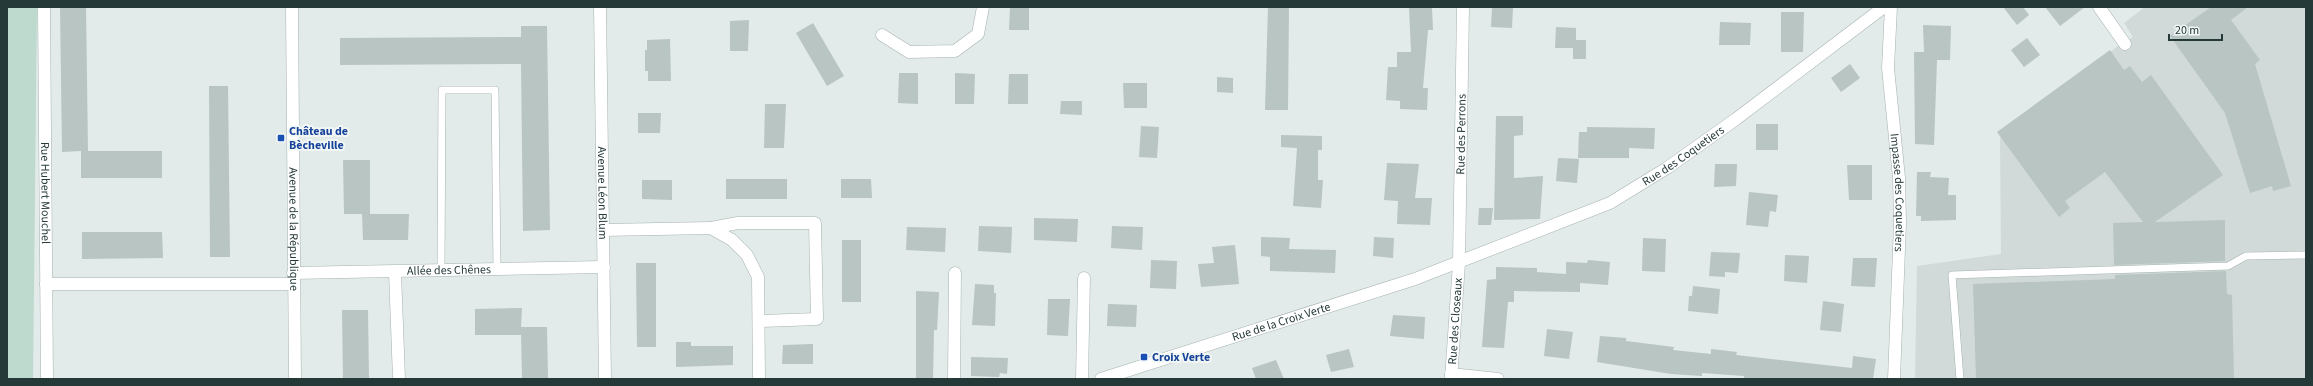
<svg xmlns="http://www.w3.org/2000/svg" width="2313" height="386" viewBox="0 0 2313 386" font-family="'Source Sans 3',sans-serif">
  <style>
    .built { fill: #d1dad9 }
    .green { fill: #bed9cd }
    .building { fill: #b8c5c3 }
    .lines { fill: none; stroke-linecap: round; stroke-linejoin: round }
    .lane-casing { stroke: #a6b2b1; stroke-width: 8 }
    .street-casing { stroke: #a6b2b1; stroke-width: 13 }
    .lane { stroke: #fff; stroke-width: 7 }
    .street { stroke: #fff; stroke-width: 12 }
    .transit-dot { fill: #1a4fb4; stroke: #f2f7f6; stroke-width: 1.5 }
    .labels { text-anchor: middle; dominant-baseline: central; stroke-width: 4; stroke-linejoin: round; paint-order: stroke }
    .transit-label { font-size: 12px; font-weight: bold; fill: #164399; stroke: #f2f7f6; text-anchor: start }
    .street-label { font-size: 12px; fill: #253939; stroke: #f2f7f6 }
  </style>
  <rect width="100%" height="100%" fill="#e2ebe9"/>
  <path class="built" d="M 2145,7 L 2306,7 L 2306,379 L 1915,379 L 1917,266 L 2001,254 L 2000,138 L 2118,46 L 2133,37 L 2124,23 Z"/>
  <path class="green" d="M 7,7 L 37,7 L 33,379 L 7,379 Z"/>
  <path class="building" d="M 60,7 L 86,7 L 88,151 L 84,151 L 162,151 L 162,178 L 81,178 L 81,151 L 62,152 Z
    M 1010,7 L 1029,7 L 1029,30 L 1009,30 Z
    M 1268,7 L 1289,7 L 1288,110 L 1265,110 Z
    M 1409,7 L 1432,7 L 1433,30 L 1428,30 L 1423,88 L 1428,88 L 1427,110 L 1400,109 L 1400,101 L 1386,100 L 1388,67 L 1397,67 L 1397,52 L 1411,52 Z
    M 2003,7 L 2023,7 L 2029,15 L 2017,25 Z
    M 2045,7 L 2085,7 L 2060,26 Z
    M 2211,7 L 2248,7 L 2231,20 L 2260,60 L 2255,64 L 2291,186 L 2273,191 L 2272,186 L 2250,193 L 2225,113 L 2170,36 Z
    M 1492,8 L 1513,8 L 1512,28 L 1491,27 Z
    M 1781,12 L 1804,12 L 1803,52 L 1781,52 Z
    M 749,20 L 748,51 L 730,51 L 730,21 Z
    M 1720,22 L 1751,23 L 1750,45 L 1719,45 Z
    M 813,23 L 844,76 L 827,86 L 796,33 Z
    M 1923,25 L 1951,26 L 1950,60 L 1937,60 L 1934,145 L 1915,144 L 1914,52 L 1924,52 Z
    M 521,26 L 547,26 L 550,230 L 523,231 L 521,64 L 340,65 L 340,38 L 521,37 Z
    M 1556,27 L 1576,28 L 1576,40 L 1586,40 L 1586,59 L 1573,59 L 1573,48 L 1555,48 Z
    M 2027,38 L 2040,55 L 2024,67 L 2011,50 Z
    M 670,39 L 671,81 L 648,81 L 648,71 L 645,71 L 645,50 L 647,50 L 647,40 Z
    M 2110,50 L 2124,70 L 2130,66 L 2142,82 L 2151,75 L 2223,175 L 2155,222 L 2225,220 L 2225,261 L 2114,265 L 2113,223 L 2143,222 L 2105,172 L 2065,201 L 2070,208 L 2059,217 L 1997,132 Z
    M 1850,64 L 1860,78 L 1841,92 L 1831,78 Z
    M 899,73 L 918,73 L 918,104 L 898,103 Z
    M 955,73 L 975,74 L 974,104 L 955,104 Z
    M 1009,74 L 1028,74 L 1028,104 L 1008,104 Z
    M 1217,77 L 1233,78 L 1233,93 L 1217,92 Z
    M 1123,83 L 1147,83 L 1147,108 L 1124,108 Z
    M 209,86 L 228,86 L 230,257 L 210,257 Z
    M 1061,101 L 1082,101 L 1082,115 L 1060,114 Z
    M 765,104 L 786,104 L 784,148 L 764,148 Z
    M 638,113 L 661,113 L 660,133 L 638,133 Z
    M 1496,116 L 1523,116 L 1523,135 L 1514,136 L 1514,178 L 1543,176 L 1540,219 L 1494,220 Z
    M 1756,124 L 1778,124 L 1778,150 L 1756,150 Z
    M 1141,126 L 1159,127 L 1157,158 L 1139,157 Z
    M 1587,127 L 1655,128 L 1654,149 L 1629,148 L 1629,158 L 1578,158 L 1579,132 L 1587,132 Z
    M 1281,135 L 1322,136 L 1322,150 L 1318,150 L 1318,180 L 1323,180 L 1321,208 L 1293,206 L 1297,148 L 1281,147 Z
    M 1558,158 L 1579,159 L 1577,183 L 1556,181 Z
    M 343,160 L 370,160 L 370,214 L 344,214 Z
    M 1387,163 L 1419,164 L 1415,198 L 1432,198 L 1430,225 L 1397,224 L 1398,201 L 1384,200 Z
    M 1715,164 L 1737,164 L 1736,186 L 1714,187 Z
    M 1847,165 L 1872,165 L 1872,200 L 1849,200 Z
    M 1917,172 L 1931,172 L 1930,177 L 1949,178 L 1948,195 L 1956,195 L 1956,220 L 1921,221 L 1921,216 L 1916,216 Z
    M 726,179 L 787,179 L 787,199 L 726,199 Z
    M 841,179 L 871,179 L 872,198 L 841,198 Z
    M 642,180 L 672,180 L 672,200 L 642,199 Z
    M 1749,192 L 1778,195 L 1776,212 L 1770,211 L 1768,227 L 1746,225 Z
    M 1479,208 L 1493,208 L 1491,225 L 1478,225 Z
    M 362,214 L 409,214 L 408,240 L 363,240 Z
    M 1034,218 L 1078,219 L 1077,242 L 1034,240 Z
    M 979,226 L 1012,227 L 1011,253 L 978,251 Z
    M 1112,226 L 1143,227 L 1142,250 L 1111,248 Z
    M 907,227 L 946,228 L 945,252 L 906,250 Z
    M 82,232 L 162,232 L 163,258 L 82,259 Z
    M 1261,237 L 1290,238 L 1289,249 L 1336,250 L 1335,273 L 1270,271 L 1270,257 L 1261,256 Z
    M 1374,237 L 1394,238 L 1393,258 L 1373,256 Z
    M 1643,238 L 1666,239 L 1665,272 L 1642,271 Z
    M 842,240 L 861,240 L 861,302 L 842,302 Z
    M 1235,245 L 1239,284 L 1201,287 L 1198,264 L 1214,263 L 1212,247 Z
    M 1711,252 L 1740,253 L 1738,273 L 1725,272 L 1725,277 L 1709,276 Z
    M 1785,255 L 1809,256 L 1807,283 L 1784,281 Z
    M 1853,258 L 1877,258 L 1875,287 L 1851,286 Z
    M 1151,260 L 1177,261 L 1176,289 L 1150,288 Z
    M 1588,260 L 1610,262 L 1608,285 L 1580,283 L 1580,292 L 1514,291 L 1514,302 L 1508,302 L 1504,348 L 1482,347 L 1487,280 L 1496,279 L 1496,267 L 1537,268 L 1537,272 L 1566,274 L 1566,262 L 1587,263 Z
    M 636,263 L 656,263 L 656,347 L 637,347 Z
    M 2226,271 L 2227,294 L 2232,295 L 2234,379 L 1976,379 L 1973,284 L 2115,279 L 2115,275 Z
    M 975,284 L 994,285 L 994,293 L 996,293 L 995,326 L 972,325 Z
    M 1693,286 L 1720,289 L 1718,314 L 1688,311 L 1689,296 L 1692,296 Z
    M 916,291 L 939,292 L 937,330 L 934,330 L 933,379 L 916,379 Z
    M 1048,299 L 1070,299 L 1068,336 L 1047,335 Z
    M 1823,301 L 1844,304 L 1841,332 L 1820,330 Z
    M 1108,304 L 1137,305 L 1136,327 L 1107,326 Z
    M 522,308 L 521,327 L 547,327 L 548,379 L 522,379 L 521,332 L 521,335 L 475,335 L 475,309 Z
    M 342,310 L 368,310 L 369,379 L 343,379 Z
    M 1393,315 L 1425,317 L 1424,339 L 1390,336 Z
    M 1547,329 L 1573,332 L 1569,359 L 1544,356 Z
    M 1600,336 L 1626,338 L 1626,341 L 1674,347 L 1673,350 L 1711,354 L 1711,349 L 1737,352 L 1736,355 L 1852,368 L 1853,356 L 1876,359 L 1873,379 L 1744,379 L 1744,376 L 1702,373 L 1702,376 L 1671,374 L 1597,362 Z
    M 676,342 L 691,342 L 691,346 L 733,346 L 733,365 L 676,367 Z
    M 813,344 L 813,364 L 782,364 L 783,345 Z
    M 1349,349 L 1354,367 L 1331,372 L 1326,355 Z
    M 971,357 L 1008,358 L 1007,374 L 1000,373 L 999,377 L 971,376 Z
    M 1276,360 L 1284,379 L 1256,379 L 1252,368 Z"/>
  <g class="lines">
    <defs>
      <path id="lane" d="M 441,270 L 442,90 L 495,90 L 497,269
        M 1960,379 L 1952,275 L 2228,266 L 2246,256 L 2306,255"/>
      <g id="street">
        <path id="s1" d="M 44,7 L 47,379"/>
        <path id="s2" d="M 292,7 L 295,379"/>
        <path id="s3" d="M 600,7 L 605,379"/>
        <path id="s4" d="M 1891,7 L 1888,68 L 1899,178 L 1900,223 L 1894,379"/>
        <path d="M 2099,7 L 2125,44"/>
        <path d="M 882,35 L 909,52 L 955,51 L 978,34 L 983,7"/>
        <path d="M 711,228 L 738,223 L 815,223 L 817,319 L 759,321"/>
        <path d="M 603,230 L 711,228 L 732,240 L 747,255 L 758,277 L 759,379"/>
        <path d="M 395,272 L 399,379"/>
        <path id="s5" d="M 293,273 L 604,267"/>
        <path d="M 46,284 L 293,284"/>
        <path d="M 1451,374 L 1498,379"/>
        <path d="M 954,379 L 955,273"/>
        <path d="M 1082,379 L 1084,278"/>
        <path id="s6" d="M 1101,379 L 1415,279 L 1610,203 L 1667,168 L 1736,119 L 1884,7"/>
        <path id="s7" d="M 1451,379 L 1459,263 L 1463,7"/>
      </g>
    </defs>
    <use href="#lane" class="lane-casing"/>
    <use href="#street" class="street-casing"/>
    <use href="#lane" class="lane"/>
    <use href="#street" class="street"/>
  </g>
  <g class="transit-dot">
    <rect x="277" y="134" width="8" height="8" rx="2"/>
    <rect x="1140" y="353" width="8" height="8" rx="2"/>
  </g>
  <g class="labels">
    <g class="transit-label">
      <text x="289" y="131">Château de<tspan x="289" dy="14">Bècheville</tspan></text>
      <text x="1152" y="357">Croix Verte</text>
    </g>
    <g class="street-label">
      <text stroke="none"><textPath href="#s7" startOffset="245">Rue des Perrons</textPath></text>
      <text stroke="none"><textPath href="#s6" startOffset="626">Rue des Coquetiers</textPath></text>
      <text stroke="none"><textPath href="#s1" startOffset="186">Rue Hubert Mouchel</textPath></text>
      <text stroke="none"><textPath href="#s3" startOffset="186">Avenue Léon Blum</textPath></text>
      <text stroke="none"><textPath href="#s4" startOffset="186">Impasse des Coquetiers</textPath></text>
      <text stroke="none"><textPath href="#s2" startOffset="222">Avenue de la République</textPath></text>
      <text stroke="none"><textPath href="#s5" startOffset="156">Allée des Chênes</textPath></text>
      <text stroke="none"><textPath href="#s7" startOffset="58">Rue des Closeaux</textPath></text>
      <text stroke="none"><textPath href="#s6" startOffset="189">Rue de la Croix Verte</textPath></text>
    </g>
  </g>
  <rect width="2313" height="386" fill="none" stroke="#253939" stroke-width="16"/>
  <path d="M2169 34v6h53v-6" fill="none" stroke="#253939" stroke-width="2"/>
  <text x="2175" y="34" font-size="12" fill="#253939" stroke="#f2f7f6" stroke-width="3" paint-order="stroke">20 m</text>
</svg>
